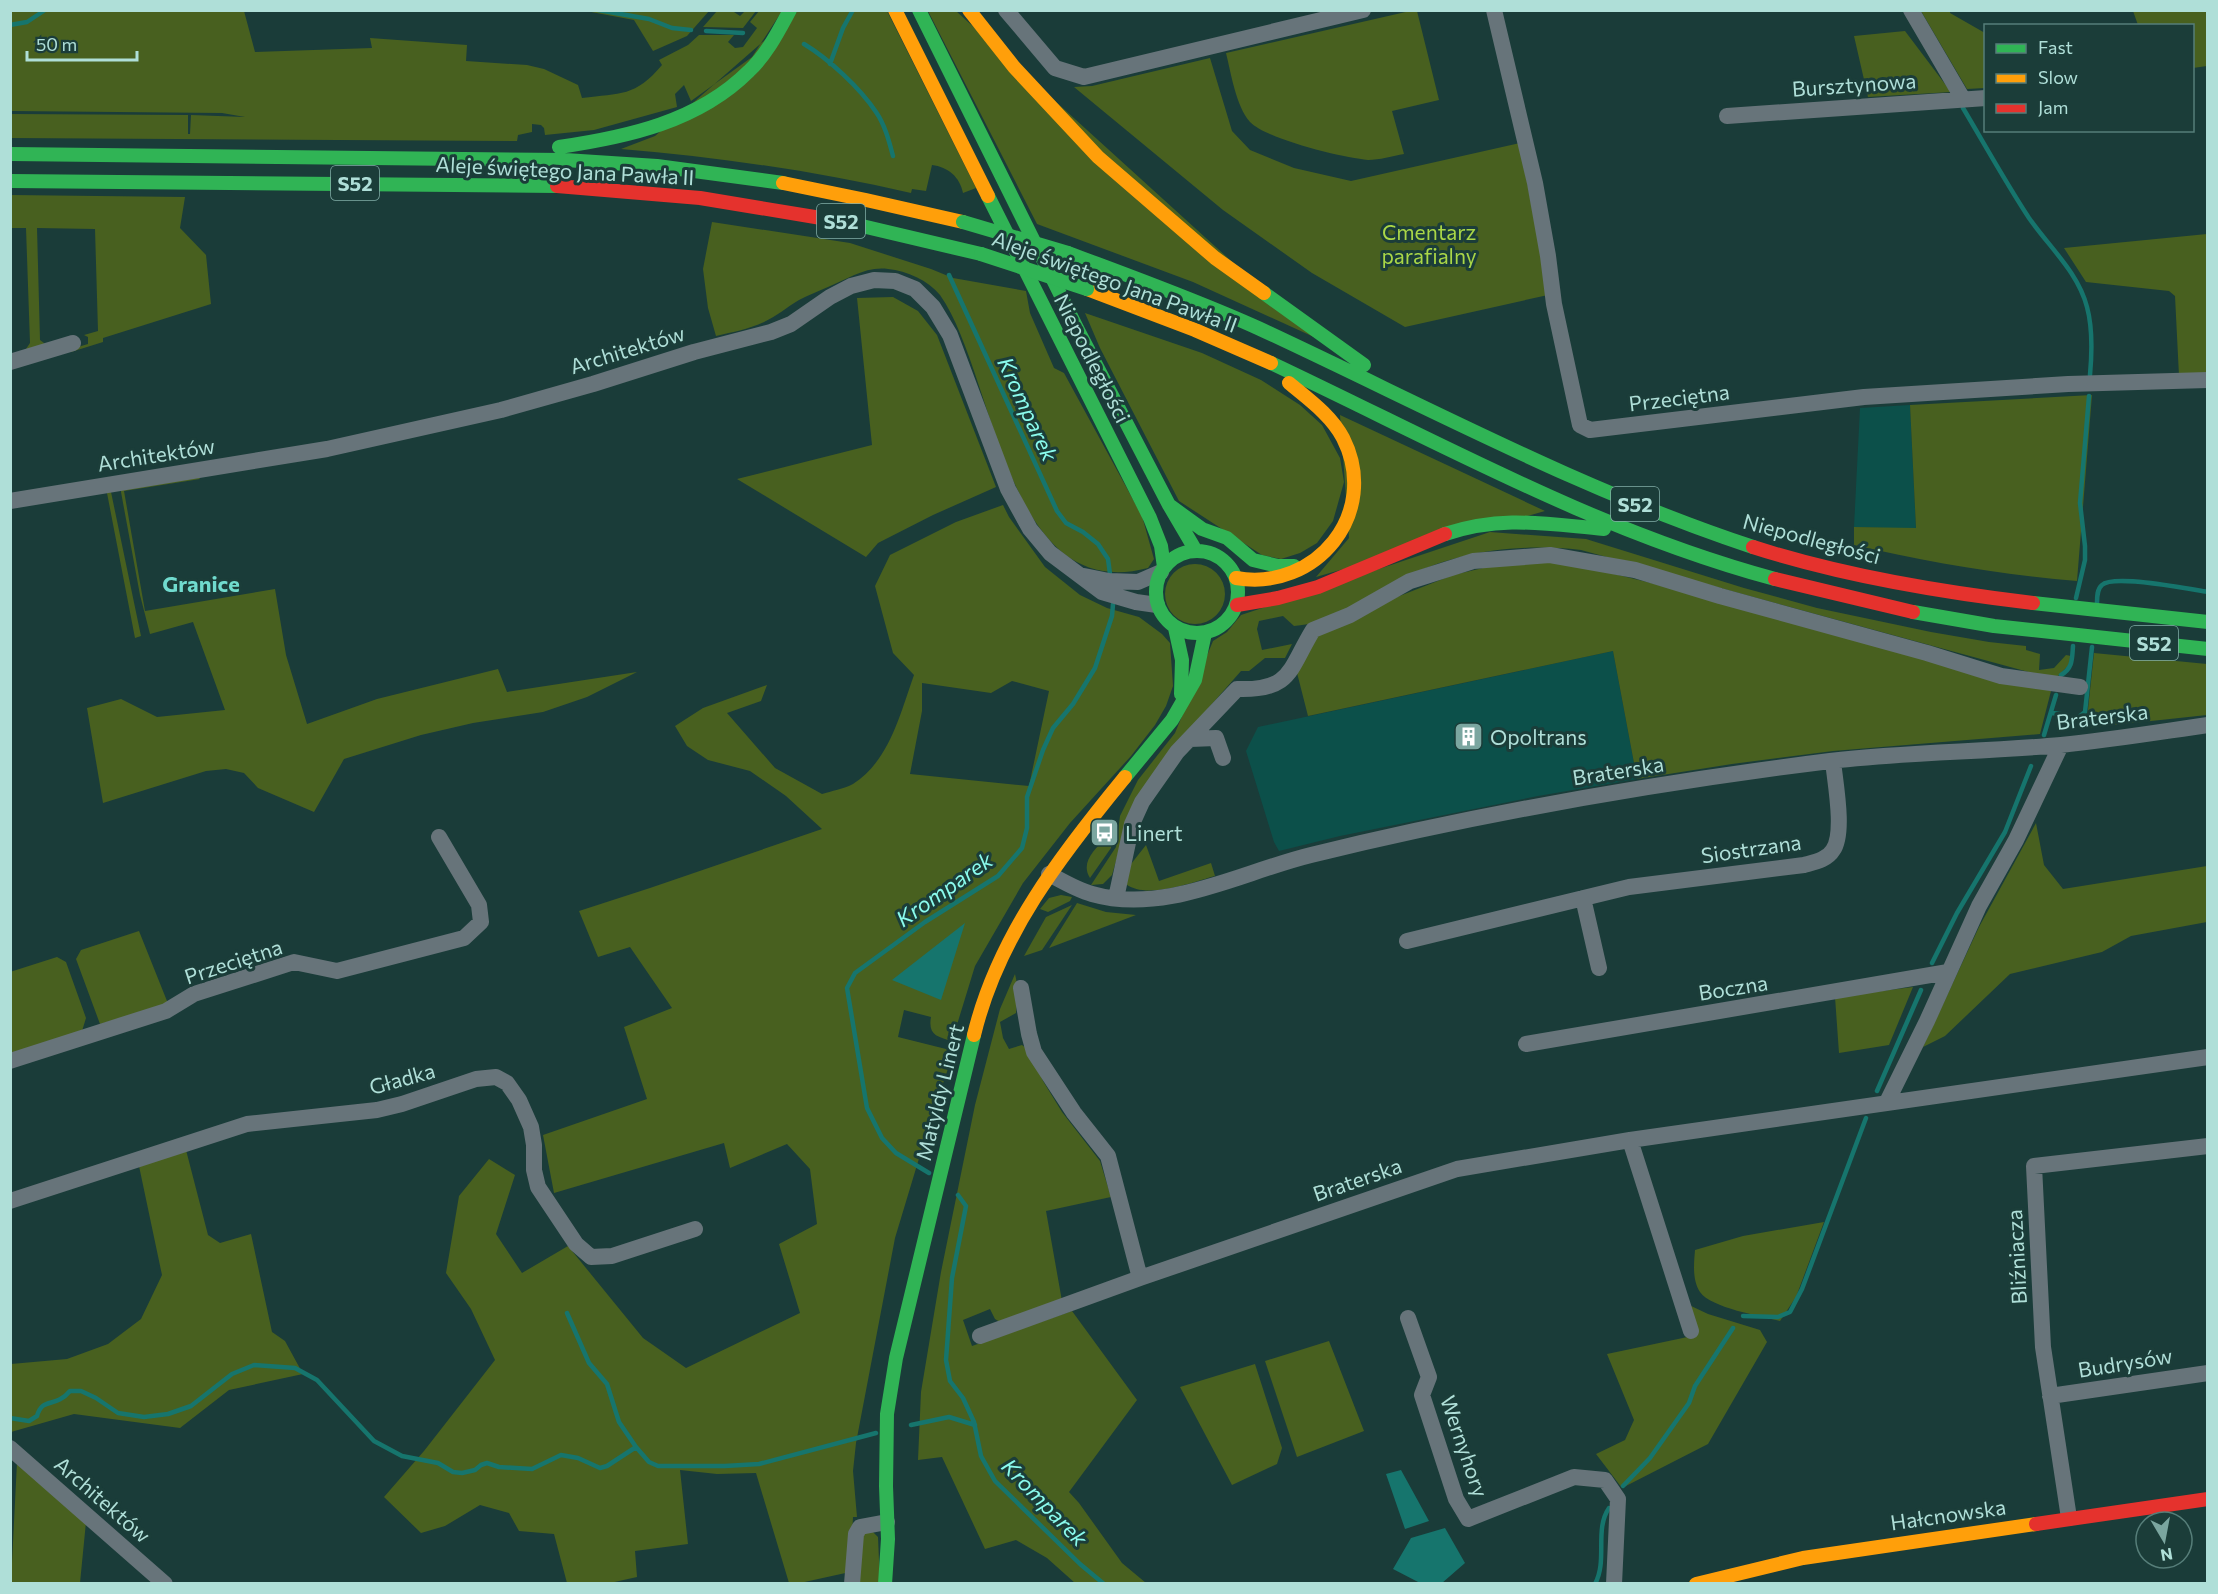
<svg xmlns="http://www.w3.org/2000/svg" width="2218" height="1594" viewBox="0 0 2218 1594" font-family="Commissioner,sans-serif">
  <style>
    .built { fill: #0c504a }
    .green { fill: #48601f; fill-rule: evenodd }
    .water { fill: #16756d }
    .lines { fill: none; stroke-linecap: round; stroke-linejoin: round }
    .stream { stroke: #16756d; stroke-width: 4.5 }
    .street { stroke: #67747a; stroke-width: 16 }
    .fast { stroke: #30b455; stroke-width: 14 }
    .slow { stroke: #ff9f0a; stroke-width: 14 }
    .jam { stroke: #e5322d; stroke-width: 14 }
    .fast-bridge { stroke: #30b455; stroke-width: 14 }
    .labels { text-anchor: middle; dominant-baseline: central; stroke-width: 6; stroke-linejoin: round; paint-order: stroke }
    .shield { fill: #1b3d39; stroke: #83aea8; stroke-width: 1.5 }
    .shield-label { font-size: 20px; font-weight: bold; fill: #afdfd8 }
    .street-label { font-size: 21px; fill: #afdfd8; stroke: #1b3d39 }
    .park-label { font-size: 21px; fill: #aad747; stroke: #1b3d39 }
    .poi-label { font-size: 21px; fill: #afdfd8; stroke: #1b3d39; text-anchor: start }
    .water-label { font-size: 22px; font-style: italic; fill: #8afbed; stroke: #1b3d39 }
    .neighbourhood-label { font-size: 22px; font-weight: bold; fill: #70dbce; stroke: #1b3d39 }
  </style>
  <rect width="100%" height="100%" fill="#1a3c39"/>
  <path class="built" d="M 1910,405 L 1916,529 L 1854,527 L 1860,408 Z
    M 1613,651 L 1637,779 L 1538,796 L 1340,836 L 1279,851 L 1274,842 L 1246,751 L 1258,727 Z"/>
  <path class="green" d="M 10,11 L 244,11 L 255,52 L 372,48 L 370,38 L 467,45 L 466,61 L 527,65 L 544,69 L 578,85 L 582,98 C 621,93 635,97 662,65 L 659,60 L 688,45 L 699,35 L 734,35 L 728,42 L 735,48 L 743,47 L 757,28 L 750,22 L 759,11 L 782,11 L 752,57 L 691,101 L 684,85 L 675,94 L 677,107 L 594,130 L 545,135 L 544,128 L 541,125 L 532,124 L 532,132 L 518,135 L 517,141 L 11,138 L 11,114 L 188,115 L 188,134 L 190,134 L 191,115 L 245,117 L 222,113 L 11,111 Z
    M 586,11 L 709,11 L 687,36 L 653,51 L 634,20 Z
    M 717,11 L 735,11 L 734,12 L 740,16 L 745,11 L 756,11 L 743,28 L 703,27 Z
    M 798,11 L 887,11 L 976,188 L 963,193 C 960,177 948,167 932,165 L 926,191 L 912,189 L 911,193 C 815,171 718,157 621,149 L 655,136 Z
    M 928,11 L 956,11 L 1316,338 L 1193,282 L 1037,224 Z
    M 1410,11 L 1417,11 L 1439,100 L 1392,111 L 1404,154 C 1393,156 1379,160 1368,160 C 1343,158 1266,139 1250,122 C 1236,106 1231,73 1226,53 Z
    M 1921,11 L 1950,11 L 1950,13 L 1985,33 L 1985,88 L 1967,89 Z
    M 2133,11 L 2207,11 L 2207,66 L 2193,68 L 2192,26 L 2138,25 Z
    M 1905,31 L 1951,92 L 1868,97 L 1854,36 Z
    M 1210,58 L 1232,131 L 1250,150 L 1294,168 L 1351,181 L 1520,143 L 1548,295 L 1405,327 L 1312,273 L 1223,210 L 1074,87 L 1092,86 Z
    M 11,195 L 185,197 L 180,228 L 206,255 L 211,304 L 103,338 L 103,342 L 71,352 L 71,349 L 88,344 L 88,337 L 84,335 L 98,331 L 95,229 L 37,228 L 40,340 L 48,346 L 22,355 L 30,343 L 26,228 L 11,228 Z
    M 712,222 L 850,243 L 931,269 L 953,278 L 1026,291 L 1030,313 L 1054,368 L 1064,373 L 1142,516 L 1154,559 L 1148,568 C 1004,606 996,374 940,295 C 928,280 907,271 888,269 C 866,266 848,279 828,287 C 819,291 808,295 799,300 C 787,307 777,316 764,322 C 749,329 733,332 716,336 L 708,308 L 703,269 Z
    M 2207,234 L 2207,375 L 2179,376 L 2175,296 L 2169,291 L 2086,282 L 2064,248 Z
    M 893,297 L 918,311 L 937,335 L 996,487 L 933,515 L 878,543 L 866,557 L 737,479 L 872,445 L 857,298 Z
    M 1085,313 L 1202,353 L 1261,380 L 1300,405 L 1322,425 L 1340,458 L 1344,482 L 1333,521 L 1317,543 L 1300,553 L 1281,559 L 1262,555 L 1179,501 L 1100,348 Z
    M 2092,395 L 2077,581 C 2002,575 1927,562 1854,545 L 1854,527 L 1916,528 L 1910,405 Z
    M 1340,415 L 1545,511 L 1316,577 L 1349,538 Z
    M 196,474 L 200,479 L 124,491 L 145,611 L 275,589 L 286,655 L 307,724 L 377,699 L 498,669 L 507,692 L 637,672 L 587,697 L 543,712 L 473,723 L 421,735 L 344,759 L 314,812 L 258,788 L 244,773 L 226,769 L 206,771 L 103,803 L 87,708 L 121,699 L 157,717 L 225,710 L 193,622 L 150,634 L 140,595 L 121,492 L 121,488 Z
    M 111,492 L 141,636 L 135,638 L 107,493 Z
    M 1003,505 L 1009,517 L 1045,567 L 1080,595 L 1107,608 L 1139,617 L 1162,634 L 1170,643 L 1173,686 L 1166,706 L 1155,725 L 1131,756 L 1070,823 L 1023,883 L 975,966 L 952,1041 C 936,1037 928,1034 931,1017 L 904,1010 L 898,1037 L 954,1051 L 930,1122 L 895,1238 L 856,1443 L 853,1471 L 857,1517 L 853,1517 L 850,1572 L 800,1583 L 789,1583 L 756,1473 L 717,1474 L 680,1470 L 688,1544 L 635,1551 L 637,1577 L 610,1583 L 567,1583 L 554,1534 L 519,1531 L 509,1513 L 480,1505 L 445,1526 L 421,1533 L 384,1497 L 424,1451 L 495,1360 L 471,1309 L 446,1273 L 459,1196 L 489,1159 L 515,1175 L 496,1234 L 522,1273 L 568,1246 L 643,1338 L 686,1368 L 800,1313 L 779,1244 L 817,1224 L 810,1169 L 787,1144 L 730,1168 L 724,1143 L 554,1193 L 543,1135 L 647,1099 L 624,1027 L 672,1008 L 630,947 L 598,957 L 579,911 L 650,888 L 822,829 L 786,796 L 750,771 L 708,760 L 687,746 L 675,726 L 703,708 L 767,685 L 761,701 L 727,713 L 775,768 L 822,794 C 831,791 844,789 853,784 C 890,760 900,714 914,675 L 893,653 L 875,586 L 890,555 L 956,522 ZM 1012,681 L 1049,691 L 1029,786 L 910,774 L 922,711 L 922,683 L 991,693 Z
    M 1490,532 L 1586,539 L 1744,588 L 1817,608 L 1931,632 L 1989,642 L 2026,646 L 2026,650 L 2040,654 L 2039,670 L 2054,668 L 2066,655 L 2071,656 L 2069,665 L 2058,676 L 2047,677 L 1581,550 C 1514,543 1459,551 1398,580 C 1372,593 1348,611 1321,621 C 1312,624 1302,625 1294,626 L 1283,616 L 1259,621 L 1257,629 L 1262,650 L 1292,644 L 1285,658 L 1265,658 L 1249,671 L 1241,671 L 1204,713 L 1118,854 L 1112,875 L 1103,884 L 1091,885 L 1116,847 L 1120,816 L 1138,780 L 1175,733 L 1213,641 L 1227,632 L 1241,615 Z
    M 1548,562 L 1598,570 L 1651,583 L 2051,691 L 2040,734 L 1833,751 L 1732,764 L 1637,779 L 1613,651 L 1308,716 L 1295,665 L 1313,630 L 1453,575 L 1500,564 Z
    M1165 594a30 30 0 1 1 60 0a30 30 0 1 1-60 0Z
    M 2094,653 L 2207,664 L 2207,715 L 2086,728 Z
    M 2036,823 L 2044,865 L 2063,889 L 2207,866 L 2207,922 L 2131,936 L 2102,952 L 2010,974 L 1945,1036 L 1923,1047 L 1979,927 Z
    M 1113,834 L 1111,848 L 1090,878 C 1080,862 1095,850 1105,838 L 1108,841 Z
    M 1146,845 L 1159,881 L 1211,863 L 1215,876 C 1193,882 1146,900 1126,884 L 1131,864 Z
    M 1061,895 L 1072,897 L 1070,901 L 1048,912 L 1040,909 L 1049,898 Z
    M 1077,903 L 1106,912 L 1136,915 L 1049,948 Z
    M 1072,905 L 1042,950 L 1024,956 L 1046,917 Z
    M 139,931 L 169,1006 L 100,1024 L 76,959 L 81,950 Z
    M 57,957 L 66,962 L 86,1018 L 82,1031 L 11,1056 L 10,972 Z
    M 1015,974 L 1018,988 L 1016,1013 L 1000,1022 L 1003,1038 L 1009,1049 L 1022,1045 L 1030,1051 L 1043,1081 L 1062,1112 L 1100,1161 L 1111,1197 L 1046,1211 L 1062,1301 L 1000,1322 L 995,1319 L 990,1309 L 963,1320 L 972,1346 L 1072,1311 L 1137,1400 L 1069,1492 L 1079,1503 L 1122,1563 L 1146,1583 L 1075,1583 L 1047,1558 L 1016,1540 L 985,1549 L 942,1457 L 918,1460 L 921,1392 L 941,1272 L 975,1105 L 1000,1009 Z
    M 1913,987 L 1889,1045 L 1839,1053 L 1835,997 Z
    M 186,1150 L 208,1235 L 220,1243 L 251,1234 L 272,1332 L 285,1341 L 303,1374 L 229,1390 L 180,1428 L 74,1414 L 11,1432 L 11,1364 L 67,1359 L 108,1344 L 141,1319 L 162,1275 L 139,1166 Z
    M 1824,1222 L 1796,1297 L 1780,1321 C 1761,1316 1711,1308 1700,1292 C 1692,1280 1694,1263 1695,1250 L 1743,1236 Z
    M 1689,1305 L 1708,1314 L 1760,1330 L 1767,1342 L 1708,1444 L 1622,1488 L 1596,1454 L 1625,1440 L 1634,1420 L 1607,1354 L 1697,1335 Z
    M 1329,1341 L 1364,1431 L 1297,1457 L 1265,1361 Z
    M 1255,1364 L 1282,1448 L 1277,1464 L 1232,1485 L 1180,1387 Z
    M 17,1462 L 86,1522 L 80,1583 L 11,1583 Z
    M 871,1530 L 878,1537 L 880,1583 L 856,1584 L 861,1536 Z"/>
  <path class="water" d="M 965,923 L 941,1000 L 892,980 Z
    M 1401,1470 L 1429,1521 L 1405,1529 L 1386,1474 Z
    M 1445,1528 L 1465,1563 L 1442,1583 L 1420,1583 L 1393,1569 L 1411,1538 Z"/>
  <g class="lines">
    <path class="stream" d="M 598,10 L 649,19 L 672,28 L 691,30
      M 10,25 L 27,22 L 45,10
      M 706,31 L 743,33
      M 804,44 C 829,59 860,88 876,112 C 885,125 889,141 893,156
      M 830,64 L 843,28 L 853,10
      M 1963,108 C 1985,145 2006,183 2029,218 C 2049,247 2078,272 2087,307 C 2093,329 2092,353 2090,375
      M 949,275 L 1057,511 L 1066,523 L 1083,532 L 1098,544 L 1108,559 L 1110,574
      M 2076,598 L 2085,560 L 2085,546 L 2080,503 L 2089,396
      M 2097,603 C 2097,597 2097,589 2102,585 C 2113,574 2190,589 2208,592
      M 2061,675 C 2073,668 2072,659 2073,646
      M 2052,713 L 2061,714
      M 2080,716 L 2085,712 L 2092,647
      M 2044,735 L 2056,695
      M 1932,963 L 1957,913 L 2005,832 L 2031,766
      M 1877,1091 L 1921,990
      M 929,1173 L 896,1153 L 882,1138 L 867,1108 L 847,988 L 855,973 L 925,922 L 998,876 L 1022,848 L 1027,828 L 1027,797 L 1043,750 L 1053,728 L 1073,704 L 1095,668 L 1112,616 L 1113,604
      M 958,1195 L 966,1206 L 952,1278 L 946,1360 L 950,1381 L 963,1398 L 974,1422 L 981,1456 L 995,1481 L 1080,1564 L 1104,1584
      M 567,1313 L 589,1363 L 607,1384 L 619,1422 L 636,1447
      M 1743,1316 L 1778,1317 L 1790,1312 L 1802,1289 L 1866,1118
      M 10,1418 L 29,1421 L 37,1416 C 43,1396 55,1409 70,1391 L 81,1391 L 96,1398 L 118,1413 L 144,1417 L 168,1414 L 191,1406 L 232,1374 L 254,1365 L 295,1368 L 317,1380 L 374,1441 L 402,1456 L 438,1463 L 453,1472 L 462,1473 L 475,1470 L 481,1465 L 487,1463 L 499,1467 L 532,1469 L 561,1455 L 578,1458 L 600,1468 L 607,1466 L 636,1447 L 649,1462 L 658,1466 L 725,1466 L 759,1464 L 876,1433
      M 911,1425 L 949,1417 L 975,1425
      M 1623,1486 L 1650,1458 L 1689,1403 L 1695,1386 L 1733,1328
      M 1595,1584 C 1608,1560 1594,1530 1609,1508"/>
    <path class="street" d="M 1006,10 L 1055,68 L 1084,77 L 1363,10
      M 1494,10 L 1535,183 L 1548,256 L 1554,304 L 1580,425 L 1590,430 L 1864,397 L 2068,384 L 2208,380
      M 1911,10 L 1963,99
      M 1727,116 L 1986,98
      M 10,362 L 73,343
      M 10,501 L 327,449 L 501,410 L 593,384 L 694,352 L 771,332 L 791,324 L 830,297 L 851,286 L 874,280 L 895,281 L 915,289 L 933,307 L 950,335 L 1008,489 L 1030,529 L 1050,553 L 1102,592 L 1136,602 L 1157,605
      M 1084,576 L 1109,581 L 1138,582 L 1161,572
      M 1190,739 L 1216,738 L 1223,758
      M 1049,874 C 1062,881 1077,890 1092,894 C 1165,915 1241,872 1311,855 C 1482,813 1655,783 1830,761 C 1906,752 1984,752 2061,745 C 2110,740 2159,732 2208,725
      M 1116,898 L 1132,824 L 1142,802 L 1177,752 L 1237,689 C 1292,691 1289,669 1313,630 L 1350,615 L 1410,581 L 1473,561 L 1550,555 L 1635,570 L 1720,596 L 1927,653 L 2001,676 L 2080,687
      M 1583,898 L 1599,968
      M 1407,941 L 1629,887 L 1804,865 C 1815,862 1827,860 1833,850 C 1845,833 1835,782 1833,761
      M 1021,988 L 1029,1034 L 1034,1052 L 1074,1113 L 1108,1156 L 1140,1278 L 1457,1169 L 1630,1140 L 2208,1057
      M 1526,1044 L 1948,972
      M 10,1061 L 166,1011 L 194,994 L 294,962 L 337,971 L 464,938 L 481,922 L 479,905 L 439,837
      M 1887,1102 L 1927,1021 L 1979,906 L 2016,840 L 2061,745
      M 1630,1140 L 1691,1331
      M 10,1201 L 247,1124 L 377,1110 L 402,1104 L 476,1079 L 496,1077 L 507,1083 L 519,1100 L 531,1127 L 534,1145 L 534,1170 L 538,1187 L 576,1244 L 591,1257 L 612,1256 L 695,1229
      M 1408,1318 L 1429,1377 L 1422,1395 L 1456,1499 L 1468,1519 L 1574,1477 L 1605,1480 L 1618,1499 L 1614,1584
      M 980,1336 L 1140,1278
      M 2050,1396 L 2208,1373
      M 10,1448 L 165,1584
      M 2069,1518 L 2043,1347 L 2034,1166 L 2208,1146
      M 852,1584 L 856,1534 L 860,1527 L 887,1522"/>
    <path class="fast" d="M 919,10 L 1078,330 L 1169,505 L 1196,551
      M 559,147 C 627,137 698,122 749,71 C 767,54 778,32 790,10
      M 10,154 L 565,160 L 657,166 L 783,183
      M 10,181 L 557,186
      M 988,196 L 1150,518 L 1161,546 L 1164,567
      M 845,222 L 981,254
      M 1068,253 C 1132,277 1196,300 1258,328 C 1422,404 1580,490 1753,547
      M 1264,293 L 1364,365
      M 1271,363 C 1439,442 1594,530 1775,579
      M 1169,505 L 1202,529 L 1227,538 L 1253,560 L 1278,566 L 1294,566
      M 1445,534 C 1503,515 1545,524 1604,529
      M1156 592a41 41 0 1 1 82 0a41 41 0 1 1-82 0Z
      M 2033,603 L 2208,622
      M 1913,612 L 1994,626 L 2208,649
      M 1175,628 L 1182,660 L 1181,694
      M 1125,777 L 1172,720 L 1195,680 L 1205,633
      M 885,1584 L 888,1539 L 886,1486 L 887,1414 L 896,1358 L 974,1035"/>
    <path class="slow" d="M 895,10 L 988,196
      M 969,10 L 1014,67 L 1098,157 L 1215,258 L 1264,293
      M 783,183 L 866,200 L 963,222
      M 1087,289 L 1195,330 L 1271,363
      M 1236,578 C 1316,592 1381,513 1343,438 C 1331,415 1308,399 1289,383
      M 974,1035 C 998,936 1061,855 1125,777
      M 1696,1584 L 1803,1558 L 2036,1524"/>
    <path class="jam" d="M 557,186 L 700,198 L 845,222
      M 1753,547 C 1843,576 1939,592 2033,603
      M 1775,579 L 1913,612
      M 1237,605 L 1278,598 L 1318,587 L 1445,534
      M 2036,1524 L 2208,1499"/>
    <path class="fast-bridge" d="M 963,222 L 1068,253
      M 981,254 L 1087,289"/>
  </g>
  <defs>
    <symbol id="building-square" viewBox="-11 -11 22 22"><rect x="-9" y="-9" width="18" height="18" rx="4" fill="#7ba6a0" stroke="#1b3d39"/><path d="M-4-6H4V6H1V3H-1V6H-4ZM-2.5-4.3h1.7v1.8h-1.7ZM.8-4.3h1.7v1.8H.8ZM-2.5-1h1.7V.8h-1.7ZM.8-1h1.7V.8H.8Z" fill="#fff"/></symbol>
    <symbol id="bus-square" viewBox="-11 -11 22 22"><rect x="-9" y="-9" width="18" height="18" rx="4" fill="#7ba6a0" stroke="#1b3d39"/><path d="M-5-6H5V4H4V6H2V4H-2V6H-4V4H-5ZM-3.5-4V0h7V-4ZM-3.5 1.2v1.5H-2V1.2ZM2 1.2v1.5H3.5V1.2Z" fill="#fff"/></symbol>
  </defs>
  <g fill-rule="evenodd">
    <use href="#building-square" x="1452" y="720" width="33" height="33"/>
    <use href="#bus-square" x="1088" y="816" width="33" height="33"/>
  </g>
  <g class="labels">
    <g class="shield">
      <rect x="331" y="166" width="48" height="34" rx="4.5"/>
      <rect x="817" y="204" width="48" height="34" rx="4.5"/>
      <rect x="1611" y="487" width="48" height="34" rx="4.5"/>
      <rect x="2130" y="626" width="48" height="34" rx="4.5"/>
    </g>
    <g class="shield-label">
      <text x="355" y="183">S52</text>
      <text x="841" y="221">S52</text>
      <text x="1635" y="504">S52</text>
      <text x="2154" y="643">S52</text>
    </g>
    <g class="street-label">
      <text transform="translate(1854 84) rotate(-4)">Bursztynowa</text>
      <text transform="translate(565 170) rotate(3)">Aleje świętego Jana Pawła II</text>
      <text transform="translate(1115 281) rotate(20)">Aleje świętego Jana Pawła II</text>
      <text transform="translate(627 349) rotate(-17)">Architektów</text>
      <text transform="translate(1093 358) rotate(63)">Niepodległości</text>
      <text transform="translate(1679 397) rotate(-7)">Przeciętna</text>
      <text transform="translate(156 454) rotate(-9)">Architektów</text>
      <text transform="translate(1812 538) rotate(15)">Niepodległości</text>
      <text transform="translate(2102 716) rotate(-7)">Braterska</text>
      <text transform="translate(1618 770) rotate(-9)">Braterska</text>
      <text transform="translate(1751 848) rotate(-8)">Siostrzana</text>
      <text transform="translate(233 961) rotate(-18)">Przeciętna</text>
      <text transform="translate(1733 987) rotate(-9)">Boczna</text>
      <text transform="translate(402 1078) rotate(-15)">Gładka</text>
      <text transform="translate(939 1092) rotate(-76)">Matyldy Linert</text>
      <text transform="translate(1357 1179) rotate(-19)">Braterska</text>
      <text transform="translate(2016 1257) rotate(-93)">Bliźniacza</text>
      <text transform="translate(2125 1362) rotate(-9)">Budrysów</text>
      <text transform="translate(1465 1446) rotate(71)">Wernyhory</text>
      <text transform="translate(103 1499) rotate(41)">Architektów</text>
      <text transform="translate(1948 1514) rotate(-8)">Hałcnowska</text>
    </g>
    <g class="park-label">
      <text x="1429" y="231">Cmentarz<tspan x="1429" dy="24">parafialny</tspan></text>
    </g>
    <g class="poi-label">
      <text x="1490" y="736">Opoltrans</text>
      <text x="1125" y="832">Linert</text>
    </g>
    <g class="water-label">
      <text transform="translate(1028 409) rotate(65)">Kromparek</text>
      <text transform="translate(944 889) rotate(-35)">Kromparek</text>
      <text transform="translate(1045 1502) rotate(46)">Kromparek</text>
    </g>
    <g class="neighbourhood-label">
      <text x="201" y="583">Granice</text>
    </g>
  </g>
  <rect width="2218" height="1594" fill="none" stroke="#afdfd8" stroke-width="24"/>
  <rect x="1984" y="24" width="210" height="108" fill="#1b3d39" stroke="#567e79" stroke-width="1.5"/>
  <rect x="1996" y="44" width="30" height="9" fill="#30b455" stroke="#567e79" stroke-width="1.5"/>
  <text x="2038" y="54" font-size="18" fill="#afdfd8">Fast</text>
  <rect x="1996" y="74" width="30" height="9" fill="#ff9f0a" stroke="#567e79" stroke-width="1.5"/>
  <text x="2038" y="84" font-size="18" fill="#afdfd8">Slow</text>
  <rect x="1996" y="104" width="30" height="9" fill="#e5322d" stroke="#567e79" stroke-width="1.5"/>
  <text x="2038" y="114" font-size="18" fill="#afdfd8">Jam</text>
  <g transform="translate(2164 1540) rotate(170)"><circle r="28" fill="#1b3d39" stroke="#567e79" stroke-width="1.5"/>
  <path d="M0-4.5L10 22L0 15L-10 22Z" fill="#7ba6a0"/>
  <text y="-9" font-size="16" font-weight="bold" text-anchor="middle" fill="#afdfd8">N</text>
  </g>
  <path d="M27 51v9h110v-9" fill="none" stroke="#afdfd8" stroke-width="3"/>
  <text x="36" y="51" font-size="18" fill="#afdfd8" stroke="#1b3d39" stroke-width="4.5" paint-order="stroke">50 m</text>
</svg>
